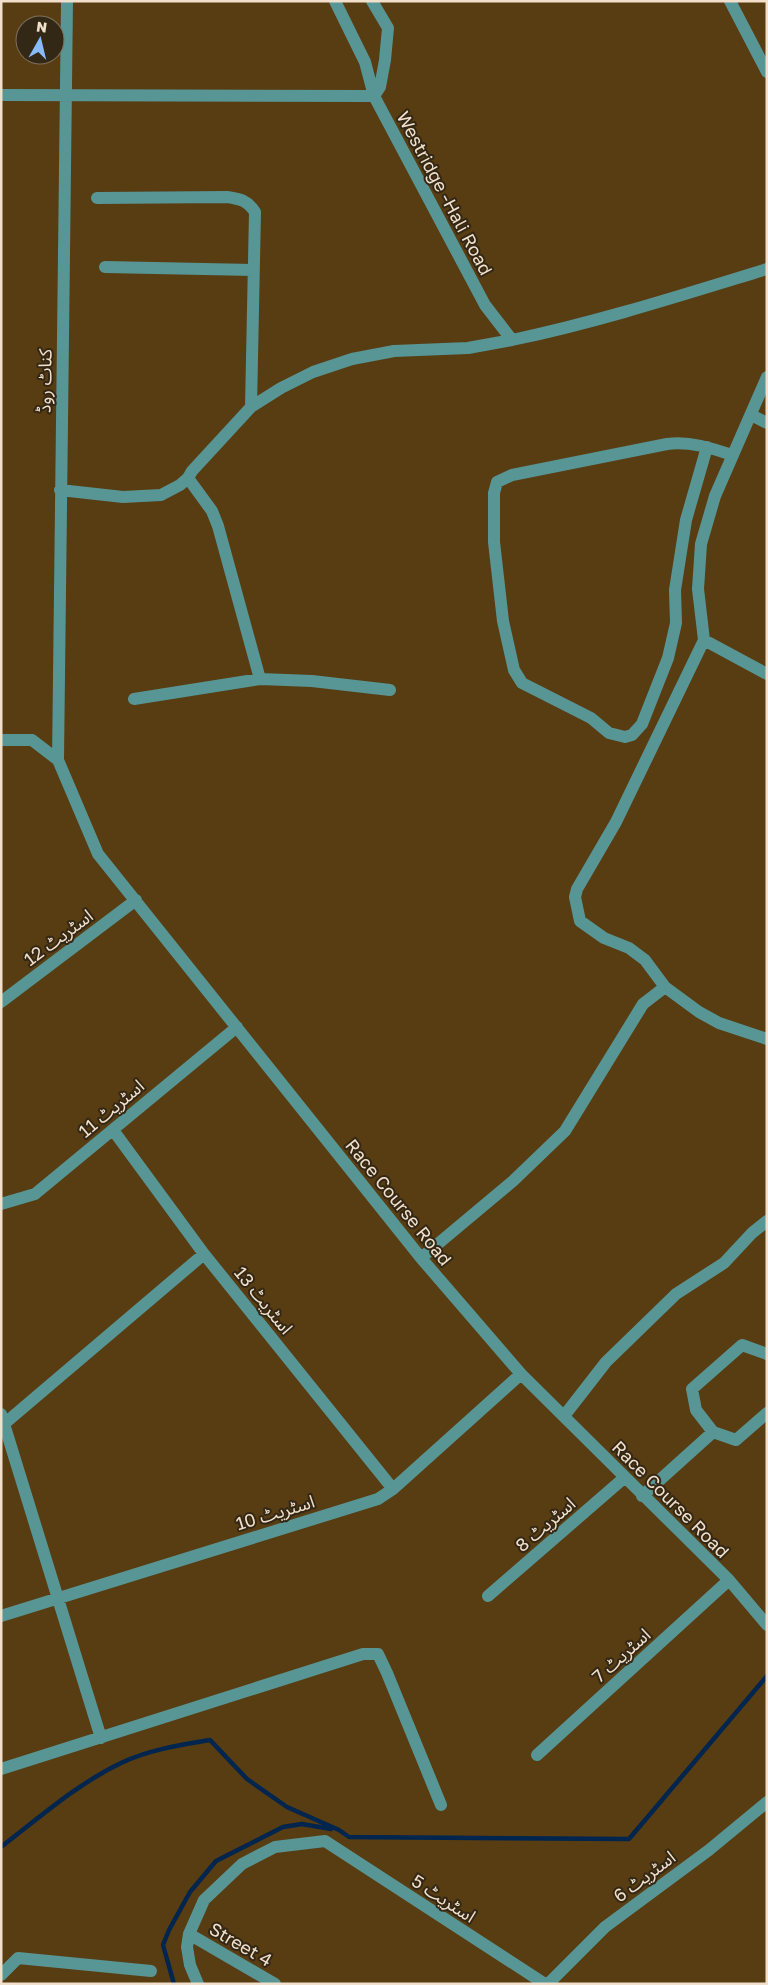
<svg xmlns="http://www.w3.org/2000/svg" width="768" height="1985" viewBox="0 0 768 1985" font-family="'Golos Text','Noto Sans Arabic',sans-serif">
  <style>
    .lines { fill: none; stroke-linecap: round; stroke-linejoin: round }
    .stream { stroke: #00254e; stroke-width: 4.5 }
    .minor { stroke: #579695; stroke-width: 12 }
    .labels { text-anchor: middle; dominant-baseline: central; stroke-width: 4; stroke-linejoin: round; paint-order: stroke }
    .street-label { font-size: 18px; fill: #f1e0cb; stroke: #332715 }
  </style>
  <rect width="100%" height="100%" fill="#583c12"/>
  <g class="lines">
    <path class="stream" d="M 1,1847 C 39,1818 77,1784 121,1763 C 148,1750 180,1745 210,1740 L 247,1779 L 287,1807 L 339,1830 L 349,1837 L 629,1839 L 767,1676
      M 174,1984 L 163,1945 L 169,1930 L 190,1892 L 216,1861 L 283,1827 L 302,1824 L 331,1829"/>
    <path class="minor" d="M 67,1 L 58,760 L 98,854 L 421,1258 L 521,1374 L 729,1580 L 767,1625
      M 335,1 L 365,62 L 374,96
      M 372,1 L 388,28 L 385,60 L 380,87 L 374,96
      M 730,1 L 767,72
      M 1,95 L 374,96 L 485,305 L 512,340 C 598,322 682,295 767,269
      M 97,198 L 227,197 C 240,199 247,200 255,212 L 251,407
      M 105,267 L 253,270
      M 751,415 L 767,423
      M 707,447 L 686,520 L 675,590 L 676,623 L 668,658 L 642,724 L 632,735 L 625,737 L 609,733 L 591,718 L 522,683 L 514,670 L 503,621 L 494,542 L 494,493 L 497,482 L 512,475 L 667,444 C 690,441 711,448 732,455
      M 188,478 L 212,511 L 218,526 L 260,679
      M 60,490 L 123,497 L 161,495 L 180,485 L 188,478 L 192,471 L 251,407 L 281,388 L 313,372 L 352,359 L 394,351 L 468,348 L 512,340
      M 704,640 L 767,674
      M 134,699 L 260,679 L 312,681 L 390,690
      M 1,740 L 32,740 L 58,760
      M 665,987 L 699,1012 L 719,1023 L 767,1039
      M 1,1002 L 136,900
      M 113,1130 L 204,1254 L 393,1489
      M 1,1204 L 35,1194 L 237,1027
      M 421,1258 L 513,1181 L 565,1131 L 643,1004 L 665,987 L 645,960 L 629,948 L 604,938 L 580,921 L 575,897 L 577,889 L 616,822 L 704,640 L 698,589 L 701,544 L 715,496 L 767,377
      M 767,1354 L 742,1345 L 692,1389 L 696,1410 L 713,1432 L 736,1440 L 767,1413
      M 1,1414 L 101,1738
      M 564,1416 L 606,1362 L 676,1294 L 724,1263 L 752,1233 L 767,1221
      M 4,1424 L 204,1254
      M 642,1496 L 713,1432
      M 488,1596 L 624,1478
      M 1,1616 L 378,1499 L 393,1489 L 521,1374
      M 537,1755 L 729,1580
      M 1,1769 L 363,1654 L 378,1654 L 387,1673 L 441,1805
      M 189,1934 L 275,1984
      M 1,1975 L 18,1958 L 151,1971
      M 198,1984 L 190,1965 L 187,1947 L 189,1934 L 204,1900 L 242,1864 L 275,1847 L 325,1841 L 545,1984
      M 548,1984 L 605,1927 L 709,1850 L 767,1802"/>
  </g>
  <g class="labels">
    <g class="street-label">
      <text transform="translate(445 193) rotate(62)">Westridge -Hali Road</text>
      <text transform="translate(44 381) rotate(-89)">کناٹ روڈ</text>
      <text transform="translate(58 937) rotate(-37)">اسٹریٹ 12</text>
      <text transform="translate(111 1108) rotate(-40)">اسٹریٹ 11</text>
      <text transform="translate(399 1202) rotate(51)">Race Course Road</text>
      <text transform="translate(264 1300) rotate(51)">اسٹریٹ 13</text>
      <text transform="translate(671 1499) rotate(45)">Race Course Road</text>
      <text transform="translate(275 1512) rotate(-17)">اسٹریٹ 10</text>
      <text transform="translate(545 1524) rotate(-41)">اسٹریٹ 8</text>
      <text transform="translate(621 1655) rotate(-42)">اسٹریٹ 7</text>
      <text transform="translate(644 1876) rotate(-37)">اسٹریٹ 6</text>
      <text transform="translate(444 1898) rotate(33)">اسٹریٹ 5</text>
      <text transform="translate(241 1944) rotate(30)">Street 4</text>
    </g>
  </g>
  <rect width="768" height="1985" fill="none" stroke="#f1e0cb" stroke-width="5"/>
  <g transform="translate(40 40) rotate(8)"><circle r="24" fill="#332715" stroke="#7f715e"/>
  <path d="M0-4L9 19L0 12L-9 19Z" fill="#87bbfb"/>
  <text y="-8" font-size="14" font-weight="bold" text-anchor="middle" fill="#f1e0cb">N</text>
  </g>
</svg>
